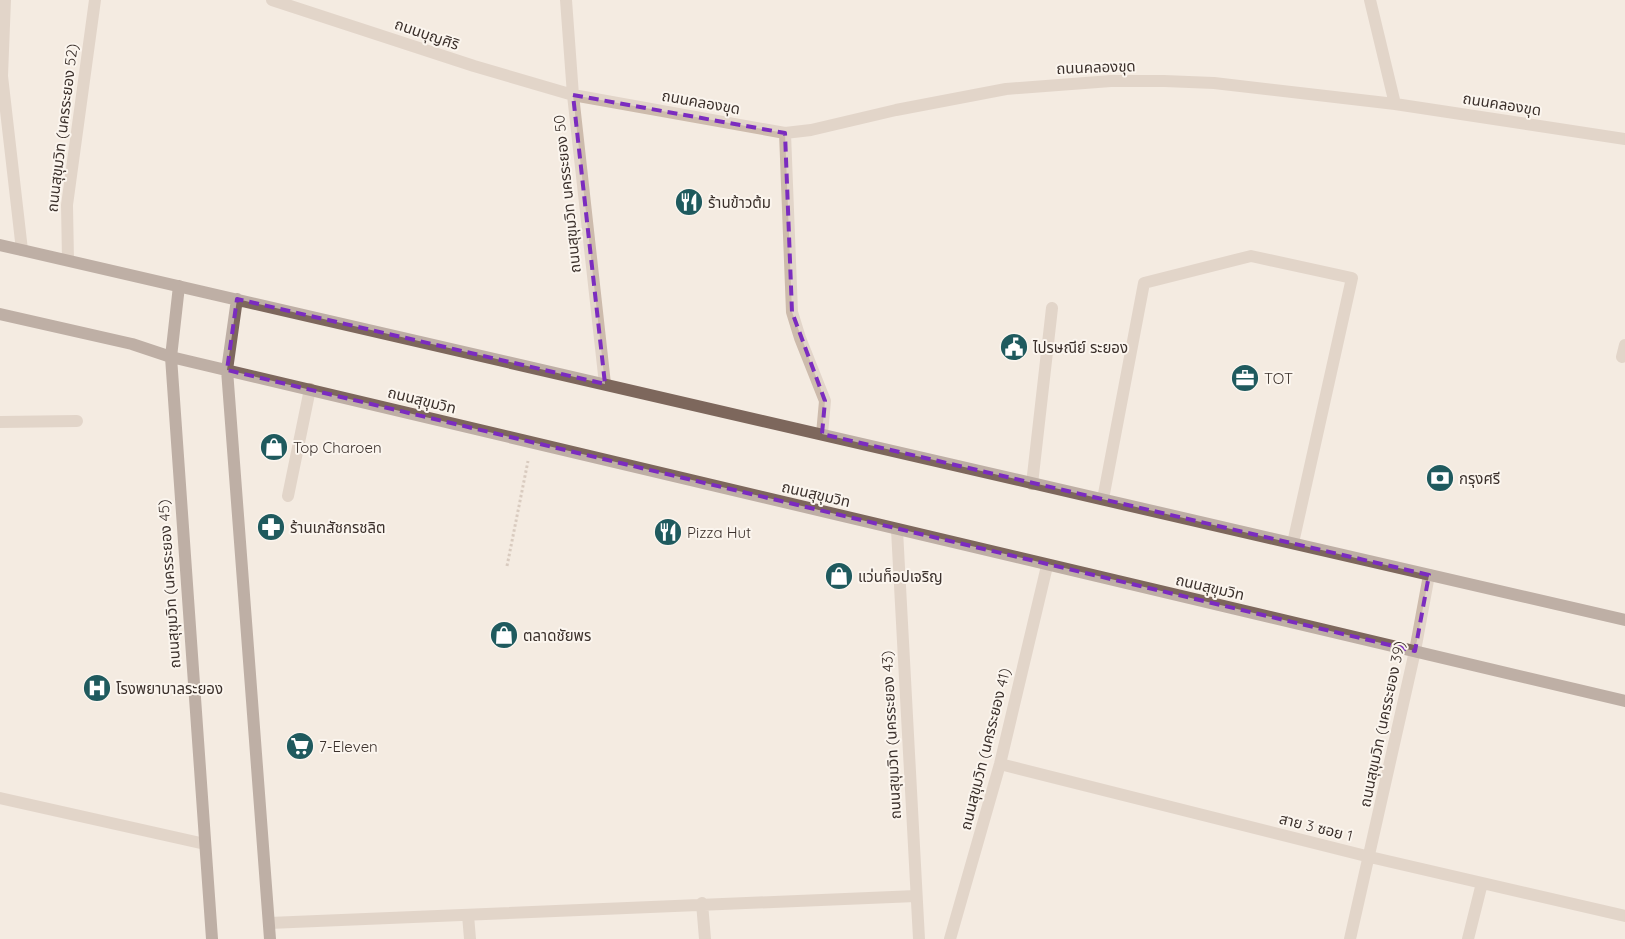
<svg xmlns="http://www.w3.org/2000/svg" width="1625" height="939" viewBox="0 0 1625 939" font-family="Quicksand,'Noto Sans Thai',sans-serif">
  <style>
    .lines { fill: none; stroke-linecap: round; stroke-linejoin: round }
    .path { stroke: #b9a596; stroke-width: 3; stroke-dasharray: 2.5 2.5; stroke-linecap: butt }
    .service { stroke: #cdbbac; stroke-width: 12 }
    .minor { stroke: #cdbbac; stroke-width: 12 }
    .primary { stroke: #7d675c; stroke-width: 12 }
    .marked { fill: none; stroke: #7b2cbf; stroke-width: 4; stroke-dasharray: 10 6; stroke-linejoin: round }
    .labels { text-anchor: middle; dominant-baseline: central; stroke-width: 4; stroke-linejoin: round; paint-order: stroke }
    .street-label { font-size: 15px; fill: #3b302b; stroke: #fbf5ee }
    .poi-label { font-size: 15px; fill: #3b302b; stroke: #fbf5ee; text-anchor: start }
  </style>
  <rect width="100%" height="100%" fill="#f4ebe1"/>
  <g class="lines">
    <path class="path" d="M 507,566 L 528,461"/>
    <path class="service" d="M 1622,357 L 1625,345
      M 0,422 L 77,421
      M 1032,484 L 1052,308
      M 288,496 L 310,389
      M 1103,499 L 1144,283 L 1251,256 L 1352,278 L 1293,543
      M 0,798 L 205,844"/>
    <path class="minor" d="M 5,0 L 2,76 L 22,250
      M 272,0 L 474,66 L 573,95 L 785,133 L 811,130 L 896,110 L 1006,89 L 1111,81 L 1164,81 L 1214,83 L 1395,104 L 1625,139
      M 566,0 L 573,95 L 605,384
      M 1370,0 L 1395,104
      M 785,133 L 792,312 L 800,338 L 825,401 L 822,434
      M 68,260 L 67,205 L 95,0
      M 897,530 L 919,939
      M 1000,764 L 1370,857 L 1625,916
      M 702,903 L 705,939
      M 468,915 L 470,939
      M 269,923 L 916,896
      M 950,939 L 1000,764 L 1047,566
      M 1350,939 L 1415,651 L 1429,575
      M 1468,939 L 1482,883"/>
    <path class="primary" d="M 0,245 L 1625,620
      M 179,286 L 171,357 L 212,939
      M 237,299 L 227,370 L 270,939
      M 0,314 L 132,344 L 171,357 L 1625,701"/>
  </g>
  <path d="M0 0H1625V939H0ZM 573,95 L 785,133 L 792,312 L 825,401 L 822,434 L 1429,575 L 1415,651 L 227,370 L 237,299 L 605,384 Z" fill="#f4ebe1" fill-opacity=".55" fill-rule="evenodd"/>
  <path class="marked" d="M 573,95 L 785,133 L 792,312 L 825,401 L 822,434 L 1429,575 L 1415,651 L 227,370 L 237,299 L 605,384 Z"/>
  <defs>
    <symbol id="restaurant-disc" viewBox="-11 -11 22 22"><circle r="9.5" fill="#1f5a5e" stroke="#fbf5ee"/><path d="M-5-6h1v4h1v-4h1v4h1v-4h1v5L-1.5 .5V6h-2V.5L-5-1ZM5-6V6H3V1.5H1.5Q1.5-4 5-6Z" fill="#fff"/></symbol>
    <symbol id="civic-disc" viewBox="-11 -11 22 22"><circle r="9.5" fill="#1f5a5e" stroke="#fbf5ee"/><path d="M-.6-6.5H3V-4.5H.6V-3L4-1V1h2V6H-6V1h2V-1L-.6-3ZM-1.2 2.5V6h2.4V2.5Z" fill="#fff"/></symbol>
    <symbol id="office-disc" viewBox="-11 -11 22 22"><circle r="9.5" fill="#1f5a5e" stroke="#fbf5ee"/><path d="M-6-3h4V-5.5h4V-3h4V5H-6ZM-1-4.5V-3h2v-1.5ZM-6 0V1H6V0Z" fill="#fff"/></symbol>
    <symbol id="shop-disc" viewBox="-11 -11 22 22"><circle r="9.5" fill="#1f5a5e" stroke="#fbf5ee"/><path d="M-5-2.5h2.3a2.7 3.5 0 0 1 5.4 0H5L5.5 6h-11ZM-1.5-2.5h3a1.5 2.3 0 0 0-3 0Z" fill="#fff"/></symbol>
    <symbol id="bank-disc" viewBox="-11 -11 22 22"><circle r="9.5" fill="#1f5a5e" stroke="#fbf5ee"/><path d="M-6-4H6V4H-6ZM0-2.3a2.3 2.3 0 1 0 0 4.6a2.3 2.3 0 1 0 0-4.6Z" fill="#fff"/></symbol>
    <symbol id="pharmacy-disc" viewBox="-11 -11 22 22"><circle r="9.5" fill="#1f5a5e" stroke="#fbf5ee"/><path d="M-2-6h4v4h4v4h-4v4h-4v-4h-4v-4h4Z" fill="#fff"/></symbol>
    <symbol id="hospital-disc" viewBox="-11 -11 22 22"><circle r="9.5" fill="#1f5a5e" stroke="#fbf5ee"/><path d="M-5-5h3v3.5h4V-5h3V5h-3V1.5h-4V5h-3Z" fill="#fff"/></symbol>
    <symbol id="supermarket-disc" viewBox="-11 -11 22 22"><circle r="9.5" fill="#1f5a5e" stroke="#fbf5ee"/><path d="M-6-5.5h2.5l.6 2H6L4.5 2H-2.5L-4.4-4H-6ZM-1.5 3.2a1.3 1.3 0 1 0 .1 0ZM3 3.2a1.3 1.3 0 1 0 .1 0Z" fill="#fff"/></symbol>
  </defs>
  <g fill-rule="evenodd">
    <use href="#restaurant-disc" x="673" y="186" width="32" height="32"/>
    <use href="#civic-disc" x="998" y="331" width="32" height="32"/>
    <use href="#office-disc" x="1229" y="362" width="32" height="32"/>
    <use href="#shop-disc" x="258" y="431" width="32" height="32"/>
    <use href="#bank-disc" x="1424" y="462" width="32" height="32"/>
    <use href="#pharmacy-disc" x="255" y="511" width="32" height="32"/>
    <use href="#restaurant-disc" x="652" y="516" width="32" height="32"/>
    <use href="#shop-disc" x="823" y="560" width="32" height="32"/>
    <use href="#shop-disc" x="488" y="619" width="32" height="32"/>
    <use href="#hospital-disc" x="81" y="672" width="32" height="32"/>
    <use href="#supermarket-disc" x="284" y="730" width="32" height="32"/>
  </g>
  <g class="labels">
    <g class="street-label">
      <text transform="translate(427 34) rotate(19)">ถนนบุญศิริ</text>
      <text transform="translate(1096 67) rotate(-2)">ถนนคลองขุด</text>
      <text transform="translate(701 102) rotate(10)">ถนนคลองขุด</text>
      <text transform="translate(1502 104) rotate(9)">ถนนคลองขุด</text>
      <text transform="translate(62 128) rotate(-83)">ถนนสุขุมวิท (นครระยอง 52)</text>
      <text transform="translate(567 194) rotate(-96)">ถนนสุขุมวิท นครระยอง 50</text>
      <text transform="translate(422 400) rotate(14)">ถนนสุขุมวิท</text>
      <text transform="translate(816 494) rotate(13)">ถนนสุขุมวิท</text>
      <text transform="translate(169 584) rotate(-94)">ถนนสุขุมวิท (นครระยอง 45)</text>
      <text transform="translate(1210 587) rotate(13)">ถนนสุขุมวิท</text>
      <text transform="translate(1382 724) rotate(-78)">ถนนสุขุมวิท (นครระยอง 39)</text>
      <text transform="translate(891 735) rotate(-93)">ถนนสุขุมวิท (นครระยอง 43)</text>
      <text transform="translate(985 749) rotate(-76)">ถนนสุขุมวิท (นครระยอง 41)</text>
      <text transform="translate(1316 827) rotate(14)">สาย 3 ซอย 1</text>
    </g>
    <g class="poi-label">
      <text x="708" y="202">ร้านข้าวต้ม</text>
      <text x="1033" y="347">ไปรษณีย์ ระยอง</text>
      <text x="1264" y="378">TOT</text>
      <text x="293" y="447">Top Charoen</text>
      <text x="1459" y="478">กรุงศรี</text>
      <text x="290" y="527">ร้านเภสัชกรชลิต</text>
      <text x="687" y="532">Pizza Hut</text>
      <text x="858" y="576">แว่นท็อปเจริญ</text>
      <text x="523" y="635">ตลาดชัยพร</text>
      <text x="116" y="688">โรงพยาบาลระยอง</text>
      <text x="319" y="746">7-Eleven</text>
    </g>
  </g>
</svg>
